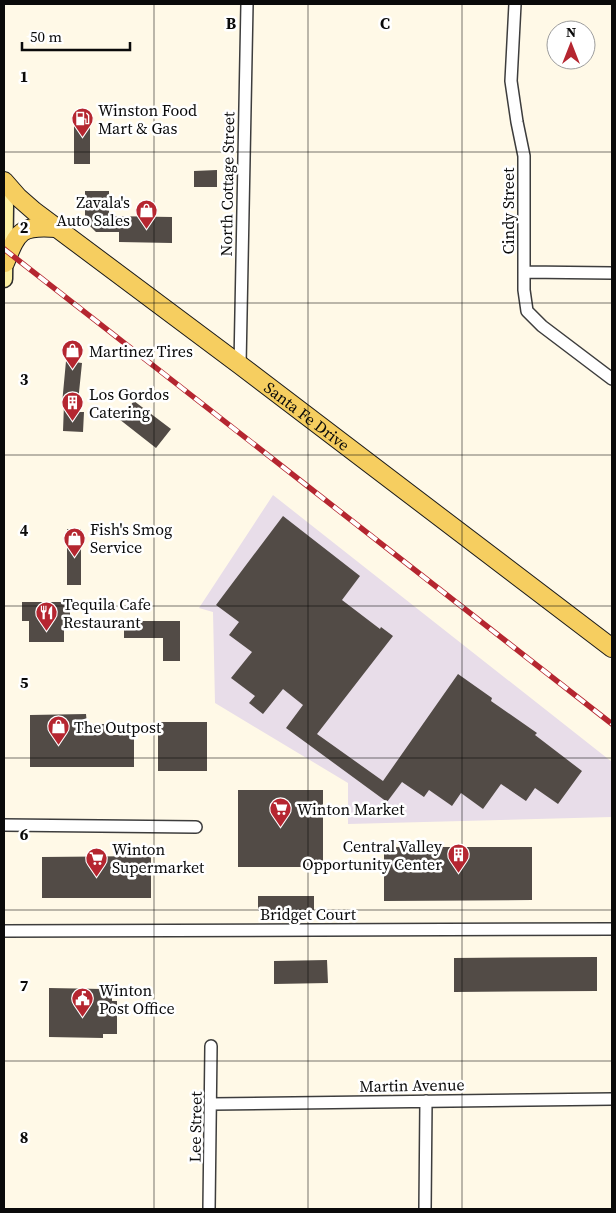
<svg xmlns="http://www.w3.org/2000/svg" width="616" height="1213" viewBox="0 0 616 1213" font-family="'Source Serif 4',serif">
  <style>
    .industrial { fill: #e8dde9 }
    .building { fill: #524b46 }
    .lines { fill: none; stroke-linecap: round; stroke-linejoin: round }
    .street-casing { stroke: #3d3d3d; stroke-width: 14 }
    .secondary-casing { stroke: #2c2c2c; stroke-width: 19 }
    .primary-casing { stroke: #1b1b1b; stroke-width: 20 }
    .street { stroke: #fff; stroke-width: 11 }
    .secondary { stroke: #fdf1a3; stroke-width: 16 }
    .primary { stroke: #f6ce60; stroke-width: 18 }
    .rail-casing { stroke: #b52630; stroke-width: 5.5 }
    .rail { stroke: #fff; stroke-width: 4; stroke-dasharray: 11; stroke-linecap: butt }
    .grid { fill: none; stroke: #0a0a0a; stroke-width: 1; stroke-opacity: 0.55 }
    .labels { text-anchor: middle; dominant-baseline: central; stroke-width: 5; stroke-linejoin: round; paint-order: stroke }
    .poi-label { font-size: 16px; fill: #0a0a0a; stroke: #fff; text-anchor: start }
    .street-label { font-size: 16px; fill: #0a0a0a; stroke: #fff }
    .grid-label { font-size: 16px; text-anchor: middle; font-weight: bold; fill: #0a0a0a; stroke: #fff; stroke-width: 5; stroke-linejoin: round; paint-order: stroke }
  </style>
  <rect width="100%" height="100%" fill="#fff9e7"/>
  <path class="industrial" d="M 273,495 L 612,762 L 612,817 L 348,824 L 348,783 L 215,703 L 213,612 L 199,608 Z"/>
  <path class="building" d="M 74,112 L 90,112 L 90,164 L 74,164 Z
    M 217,170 L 217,187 L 194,187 L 194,171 Z
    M 85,191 L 109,191 L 109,216 L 172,217 L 172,243 L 119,242 L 119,232 L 96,232 L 85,221 Z
    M 66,361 L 82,363 L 77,412 L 84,412 L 83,432 L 63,431 L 64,404 L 62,404 Z
    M 134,401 L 171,429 L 156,448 L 119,419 Z
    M 283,516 L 360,576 L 342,600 L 380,629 L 381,627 L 393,636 L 317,734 L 383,781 L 458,674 L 492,698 L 491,701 L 537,733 L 535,735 L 582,771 L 558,804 L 535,788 L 526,801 L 501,784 L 483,809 L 461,793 L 452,806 L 429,790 L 424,797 L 402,782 L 387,802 L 286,728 L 303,705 L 283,689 L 263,714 L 249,703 L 255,696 L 231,678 L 252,652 L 229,635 L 239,622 L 216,605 Z
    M 67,529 L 81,529 L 81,585 L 67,585 Z
    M 22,602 L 70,602 L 70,621 L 64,621 L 64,642 L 29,642 L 29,621 L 22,621 Z
    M 124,621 L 180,621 L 180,661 L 163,661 L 163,638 L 124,638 Z
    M 86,714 L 87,724 L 110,724 L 110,735 L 134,735 L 134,767 L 30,767 L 30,715 Z
    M 158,722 L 207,722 L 207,771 L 158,771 Z
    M 238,790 L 323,790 L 323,867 L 238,867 Z
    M 384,847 L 532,847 L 532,900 L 384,901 Z
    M 151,856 L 151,898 L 42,898 L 42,857 Z
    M 258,896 L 314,896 L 314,911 L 258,911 Z
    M 597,957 L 597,991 L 454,992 L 454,958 Z
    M 327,960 L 328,983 L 274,984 L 274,961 Z
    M 49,988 L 103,989 L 103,993 L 112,993 L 112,1001 L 117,1001 L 117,1034 L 103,1034 L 103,1038 L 49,1037 Z"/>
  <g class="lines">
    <defs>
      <path id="street" d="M 515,4 L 511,81 L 517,122 L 524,156 L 524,290 L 527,311 L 542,326 L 612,379
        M 524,272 L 612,273
        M 240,365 L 247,4
        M 4,825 L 196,827
        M 4,931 L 612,929
        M 212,1104 L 612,1099
        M 209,1209 L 211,1046
        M 425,1209 L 426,1101"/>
      <path id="secondary" d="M 4,201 L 5,206 L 4,279"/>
      <g id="primary">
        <path id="s1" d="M 4,181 L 18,197 L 34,211 L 240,365 L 612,648"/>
        <path d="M 5,263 C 18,231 20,225 57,228"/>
      </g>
    </defs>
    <use href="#street" class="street-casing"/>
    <use href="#secondary" class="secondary-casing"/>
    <use href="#primary" class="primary-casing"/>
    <use href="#street" class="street"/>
    <use href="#secondary" class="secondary"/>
    <use href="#primary" class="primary"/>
    <defs>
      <path id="rail" d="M 4,249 L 612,724"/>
    </defs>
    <use href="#rail" class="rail-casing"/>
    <use href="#rail" class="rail"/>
  </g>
  <path class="grid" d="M 154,4 L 154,1209M 308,4 L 308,1209M 462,4 L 462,1209M 4,152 L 612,152M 4,303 L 612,303M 4,455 L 612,455M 4,606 L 612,606M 4,758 L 612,758M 4,910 L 612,910M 4,1061 L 612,1061"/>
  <defs>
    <symbol id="fuel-pin" viewBox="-11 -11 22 30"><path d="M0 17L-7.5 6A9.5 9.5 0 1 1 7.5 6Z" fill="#b52630" stroke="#fff"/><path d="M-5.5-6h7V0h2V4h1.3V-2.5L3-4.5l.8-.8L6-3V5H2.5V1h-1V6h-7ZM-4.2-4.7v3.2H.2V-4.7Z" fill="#fff"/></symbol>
    <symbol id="shop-pin" viewBox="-11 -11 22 30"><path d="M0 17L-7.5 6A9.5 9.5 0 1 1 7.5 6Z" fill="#b52630" stroke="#fff"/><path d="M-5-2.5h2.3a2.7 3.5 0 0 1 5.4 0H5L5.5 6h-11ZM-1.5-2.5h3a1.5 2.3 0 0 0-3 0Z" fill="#fff"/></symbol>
    <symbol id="building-pin" viewBox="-11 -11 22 30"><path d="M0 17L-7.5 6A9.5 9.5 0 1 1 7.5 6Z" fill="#b52630" stroke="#fff"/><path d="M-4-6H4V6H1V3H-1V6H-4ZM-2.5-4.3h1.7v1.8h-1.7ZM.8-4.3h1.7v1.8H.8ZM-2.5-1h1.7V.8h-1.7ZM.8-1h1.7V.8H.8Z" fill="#fff"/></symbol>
    <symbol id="restaurant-pin" viewBox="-11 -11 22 30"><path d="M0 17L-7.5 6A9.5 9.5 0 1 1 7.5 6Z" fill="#b52630" stroke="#fff"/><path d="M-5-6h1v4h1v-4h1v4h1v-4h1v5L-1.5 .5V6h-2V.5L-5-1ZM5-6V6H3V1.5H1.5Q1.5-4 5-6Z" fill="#fff"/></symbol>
    <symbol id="supermarket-pin" viewBox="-11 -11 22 30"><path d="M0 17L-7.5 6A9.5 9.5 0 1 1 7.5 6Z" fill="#b52630" stroke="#fff"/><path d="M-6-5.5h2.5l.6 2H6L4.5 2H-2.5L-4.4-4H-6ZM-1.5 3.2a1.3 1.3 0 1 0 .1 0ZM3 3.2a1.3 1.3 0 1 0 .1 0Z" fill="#fff"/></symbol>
    <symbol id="civic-pin" viewBox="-11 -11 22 30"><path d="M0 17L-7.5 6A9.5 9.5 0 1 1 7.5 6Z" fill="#b52630" stroke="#fff"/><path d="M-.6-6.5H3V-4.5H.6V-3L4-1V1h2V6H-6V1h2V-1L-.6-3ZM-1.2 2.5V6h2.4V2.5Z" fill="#fff"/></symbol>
  </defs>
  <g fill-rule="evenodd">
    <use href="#fuel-pin" x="70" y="106" width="25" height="34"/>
    <use href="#shop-pin" x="134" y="198" width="25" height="34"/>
    <use href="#shop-pin" x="60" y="338" width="25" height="34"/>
    <use href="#building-pin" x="60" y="390" width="25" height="34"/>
    <use href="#shop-pin" x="62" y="526" width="25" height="34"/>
    <use href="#restaurant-pin" x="34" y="600" width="25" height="34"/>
    <use href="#shop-pin" x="46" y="714" width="25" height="34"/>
    <use href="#supermarket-pin" x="268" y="796" width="25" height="34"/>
    <use href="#building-pin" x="446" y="842" width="25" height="34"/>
    <use href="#supermarket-pin" x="84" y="846" width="25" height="34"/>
    <use href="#civic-pin" x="70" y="986" width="25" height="34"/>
  </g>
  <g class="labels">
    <g class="poi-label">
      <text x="98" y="110">Winston Food<tspan x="98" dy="18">Mart &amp; Gas</tspan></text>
      <text x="130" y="202" text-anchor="end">Zavala's<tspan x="130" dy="18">Auto Sales</tspan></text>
      <text x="89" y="351">Martinez Tires</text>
      <text x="89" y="394">Los Gordos<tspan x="89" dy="18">Catering</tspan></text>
      <text x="90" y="529">Fish's Smog<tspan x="90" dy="18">Service</tspan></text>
      <text x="63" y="604">Tequila Cafe<tspan x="63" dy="18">Restaurant</tspan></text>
      <text x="74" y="727">The Outpost</text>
      <text x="297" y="809">Winton Market</text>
      <text x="442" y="846" text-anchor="end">Central Valley<tspan x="442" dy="18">Opportunity Center</tspan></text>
      <text x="112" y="849">Winton<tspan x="112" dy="18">Supermarket</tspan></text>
      <text x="99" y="990">Winton<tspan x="99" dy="18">Post Office</tspan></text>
    </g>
    <g class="street-label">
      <text transform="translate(227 184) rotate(-89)">North Cottage Street</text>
      <text transform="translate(508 211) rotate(-90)">Cindy Street</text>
      <text stroke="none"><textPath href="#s1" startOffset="384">Santa Fe Drive</textPath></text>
      <text x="308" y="914">Bridget Court</text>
      <text transform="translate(412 1085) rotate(-1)">Martin Avenue</text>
      <text transform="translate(195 1127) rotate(-89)">Lee Street</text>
    </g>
  </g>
  <g class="grid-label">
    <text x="231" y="29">B</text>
    <text x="385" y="29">C</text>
    <text x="24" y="82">1</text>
    <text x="24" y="233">2</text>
    <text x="24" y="385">3</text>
    <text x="24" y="536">4</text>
    <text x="24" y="688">5</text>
    <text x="24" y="840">6</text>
    <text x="24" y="991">7</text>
    <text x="24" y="1143">8</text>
  </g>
  <rect width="616" height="1213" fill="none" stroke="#0a0a0a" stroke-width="10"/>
  <g transform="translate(571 45)"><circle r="24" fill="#ffffff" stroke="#9d9d9d"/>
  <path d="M0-4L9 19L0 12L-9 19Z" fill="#b52630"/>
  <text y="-8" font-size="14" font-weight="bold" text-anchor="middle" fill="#0a0a0a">N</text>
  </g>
  <path d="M22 42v8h108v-8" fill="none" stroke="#0a0a0a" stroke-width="2.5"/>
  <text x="30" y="42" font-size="15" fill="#0a0a0a" stroke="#ffffff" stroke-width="4" paint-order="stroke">50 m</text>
</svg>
